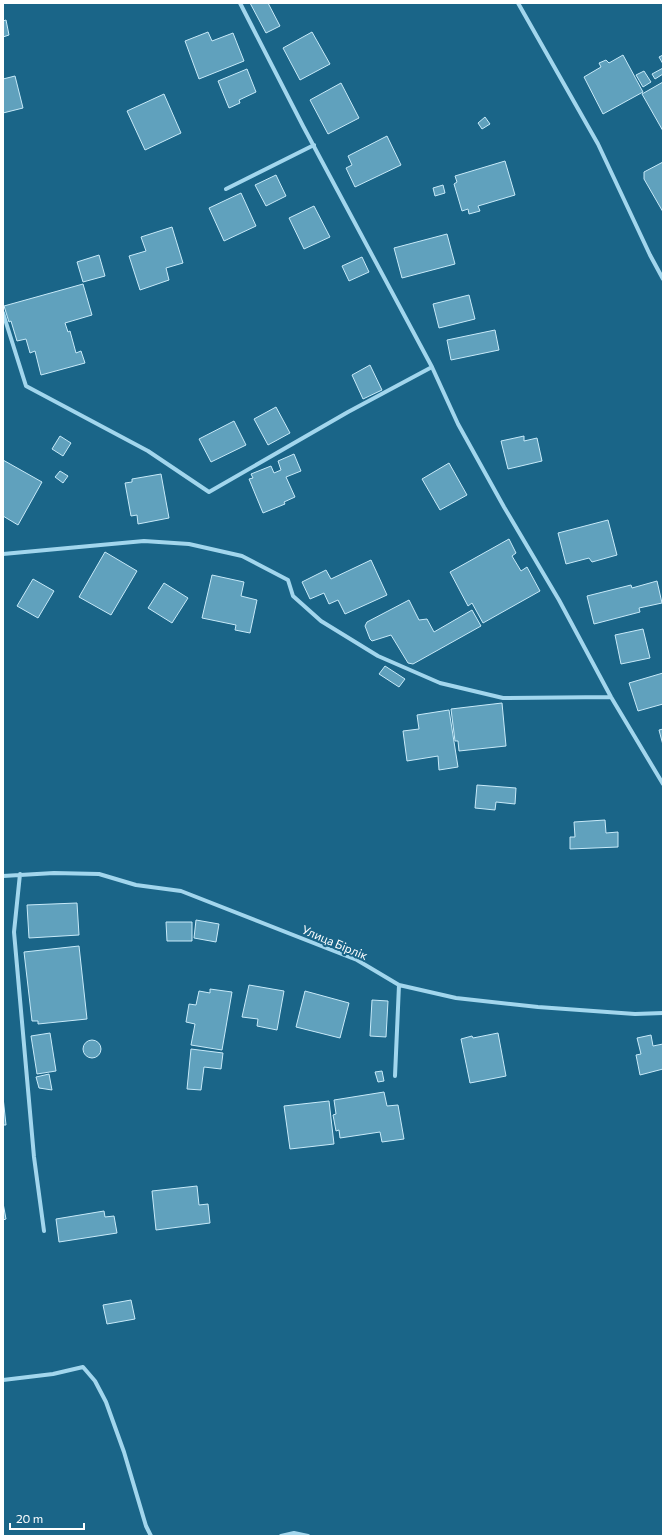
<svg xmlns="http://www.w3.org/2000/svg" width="666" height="1539" viewBox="0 0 666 1539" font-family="Commissioner,sans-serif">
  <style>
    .building { fill: #60a1bd; stroke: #c7eaf9 }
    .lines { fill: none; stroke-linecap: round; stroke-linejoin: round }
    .street { stroke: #a2d6ed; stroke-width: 4 }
    .labels { text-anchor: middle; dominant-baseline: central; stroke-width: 4; stroke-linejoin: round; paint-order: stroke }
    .street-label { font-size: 12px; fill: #fff; stroke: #1a6588 }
  </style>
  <rect width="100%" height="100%" fill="#1a6588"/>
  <path class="building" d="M 250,3 L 268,3 L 280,26 L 266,33 Z
    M 6,20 L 9,35 L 3,37 L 3,21 Z
    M 208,32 L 212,41 L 233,33 L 244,61 L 199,79 L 185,41 Z
    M 312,32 L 330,64 L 300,80 L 283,48 Z
    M 623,55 L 643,92 L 603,114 L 584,77 L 601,67 L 599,63 L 606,60 L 609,63 Z
    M 663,55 L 663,64 L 659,57 Z
    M 663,68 L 663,74 L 655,79 L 652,74 Z
    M 247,69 L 256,92 L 239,100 L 240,103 L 229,108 L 218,81 Z
    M 644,71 L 651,82 L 643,87 L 636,75 Z
    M 15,76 L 23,108 L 3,113 L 3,79 Z
    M 663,82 L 663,131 L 642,94 Z
    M 341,83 L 359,118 L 328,134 L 310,100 Z
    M 164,94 L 181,133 L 145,150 L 127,111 Z
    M 485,117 L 490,124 L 482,129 L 478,123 Z
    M 387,136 L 401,165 L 355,187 L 346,168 L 352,165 L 348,156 Z
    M 505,161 L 515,195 L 478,206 L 480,211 L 469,214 L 468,209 L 462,211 L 454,184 L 457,182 L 455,176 Z
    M 663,162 L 663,212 L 644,179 L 644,172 Z
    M 276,175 L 286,196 L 266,206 L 255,185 Z
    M 443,185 L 445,193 L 435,196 L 433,188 Z
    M 241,193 L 256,226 L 224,241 L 209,208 Z
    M 314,206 L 330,237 L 304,249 L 289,218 Z
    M 172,227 L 183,263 L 166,268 L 169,280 L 140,290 L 129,256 L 146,251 L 141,237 Z
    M 447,234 L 455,264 L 402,278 L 394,248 Z
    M 99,255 L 105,276 L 83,282 L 77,262 Z
    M 362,257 L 369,272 L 349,281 L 342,266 Z
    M 83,284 L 92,315 L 65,323 L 68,332 L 70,331 L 76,353 L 81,351 L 85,363 L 41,375 L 35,351 L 30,353 L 26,339 L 17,341 L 11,321 L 9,322 L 4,306 Z
    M 469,295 L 475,319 L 439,328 L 433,304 Z
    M 495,330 L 499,350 L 451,360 L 447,340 Z
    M 370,365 L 382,390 L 363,399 L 352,375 Z
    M 276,407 L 290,433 L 268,445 L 254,419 Z
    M 234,421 L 246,445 L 211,462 L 199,439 Z
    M 60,436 L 71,443 L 63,456 L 52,449 Z
    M 524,436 L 524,441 L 537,438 L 542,461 L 508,469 L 501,441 Z
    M 294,454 L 301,471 L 286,477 L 295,497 L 284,502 L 285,504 L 263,513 L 249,479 L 253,478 L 251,474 L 271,466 L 274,473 L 281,470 L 278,461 Z
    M 3,460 L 42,482 L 18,525 L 3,516 Z
    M 449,463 L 467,495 L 440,510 L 422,479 Z
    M 60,471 L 68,476 L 63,483 L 55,477 Z
    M 161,474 L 169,518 L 138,524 L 137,515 L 131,516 L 125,483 L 132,482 L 132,479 Z
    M 608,520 L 617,555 L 592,562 L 589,558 L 566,564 L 558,533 Z
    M 509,539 L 516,553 L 512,556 L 521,571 L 527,567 L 540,591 L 483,623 L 472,603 L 468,606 L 450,572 Z
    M 105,552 L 137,571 L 111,615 L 79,597 Z
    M 371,560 L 387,595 L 345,614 L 338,600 L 329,604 L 324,593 L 310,599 L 302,582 L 326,570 L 331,579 Z
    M 212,575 L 244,582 L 241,596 L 257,600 L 250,633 L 235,630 L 236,625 L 202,618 Z
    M 33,579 L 54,591 L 38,618 L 17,606 Z
    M 657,581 L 662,603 L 639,608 L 640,612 L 594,624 L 587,596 L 631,585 L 632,588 Z
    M 164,583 L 188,598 L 172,623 L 148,608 Z
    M 409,600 L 419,620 L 427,619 L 434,632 L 472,610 L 481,626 L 413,664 L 408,663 L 391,635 L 372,641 L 370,639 L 365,626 L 367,622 Z
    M 643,629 L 650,658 L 621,664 L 615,635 Z
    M 385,666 L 405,679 L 399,687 L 379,674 Z
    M 663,673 L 663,704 L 638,711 L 629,683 Z
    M 502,703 L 506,746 L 459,751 L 458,741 L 455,741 L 451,709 Z
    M 449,710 L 458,767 L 439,770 L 438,756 L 407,761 L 403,731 L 419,729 L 417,715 Z
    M 663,729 L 663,745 L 659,730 Z
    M 477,785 L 516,788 L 515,804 L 496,802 L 495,810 L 475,808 Z
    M 605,820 L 606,833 L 618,832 L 618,847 L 570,849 L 570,837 L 575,837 L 574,822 Z
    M 77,903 L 79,935 L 29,938 L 27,905 Z
    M 196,920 L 219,924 L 216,942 L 194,938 Z
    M 166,922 L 192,922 L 192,941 L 167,941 Z
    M 79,946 L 87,1019 L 38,1024 L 38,1021 L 32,1021 L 24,952 Z
    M 249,985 L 284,991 L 277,1030 L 257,1026 L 258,1019 L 242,1017 Z
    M 210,989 L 232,992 L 222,1050 L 191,1045 L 195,1024 L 186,1022 L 189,1004 L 196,1005 L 199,991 L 210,993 Z
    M 305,991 L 349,1003 L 340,1038 L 296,1027 Z
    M 372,1000 L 388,1001 L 386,1037 L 370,1036 Z
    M 50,1033 L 56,1071 L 37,1074 L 31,1036 Z
    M 498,1033 L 506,1076 L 470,1083 L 461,1039 L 472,1036 L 473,1038 Z
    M 651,1035 L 653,1046 L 663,1044 L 663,1069 L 640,1075 L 636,1055 L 641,1054 L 637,1038 Z
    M83 1049a9 9 0 1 1 18 0a9 9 0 1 1-18 0Z
    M 191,1049 L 223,1053 L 221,1069 L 204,1067 L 201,1090 L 187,1089 Z
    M 382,1071 L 384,1081 L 378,1082 L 375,1072 Z
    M 49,1074 L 52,1090 L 39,1088 L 36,1077 Z
    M 384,1092 L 387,1106 L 398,1105 L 404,1139 L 382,1142 L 380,1132 L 340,1138 L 339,1130 L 336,1131 L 333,1115 L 336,1114 L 334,1100 Z
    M 3,1097 L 6,1125 L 3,1125 Z
    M 329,1101 L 334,1144 L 290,1149 L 284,1106 Z
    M 197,1186 L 199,1205 L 208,1204 L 210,1223 L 156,1230 L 152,1191 Z
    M 3,1203 L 6,1219 L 3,1220 Z
    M 104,1211 L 105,1217 L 114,1216 L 117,1233 L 59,1242 L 56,1219 Z
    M 131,1300 L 135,1319 L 107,1324 L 103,1305 Z"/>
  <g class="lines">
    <path class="street" d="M 240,3 L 303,126 L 432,367 L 458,424 L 504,507 L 559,600 L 611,697 L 663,784
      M 518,3 L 598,144 L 650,255 L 663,279
      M 226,189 L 314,145
      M 3,313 L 26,386 L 148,451 L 209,492 L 348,412 L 432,367
      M 3,554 L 144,541 L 189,544 L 242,556 L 288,580 L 293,596 L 321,621 L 378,656 L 440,683 L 503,698 L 611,697
      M 20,874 L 14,932 L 34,1157 L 44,1231
      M 3,876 L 54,873 L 99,874 L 136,885 L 181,891 L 357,960 L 399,985 L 456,998 L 538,1007 L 635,1014 L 663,1013
      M 395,1076 L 399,985
      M 3,1380 L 53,1374 L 83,1367 L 95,1381 L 106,1402 L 124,1452 L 146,1526 L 151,1536
      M 281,1536 L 294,1533 L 308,1536"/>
  </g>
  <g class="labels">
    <g class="street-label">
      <text transform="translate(335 942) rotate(23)">Улица Бірлік</text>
    </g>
  </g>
  <rect width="666" height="1539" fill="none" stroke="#ffffff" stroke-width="8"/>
  <path d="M10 1523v6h74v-6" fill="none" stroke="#ffffff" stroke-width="2"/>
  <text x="16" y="1523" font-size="12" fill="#ffffff" stroke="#1a6588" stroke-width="3" paint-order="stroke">20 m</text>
</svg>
